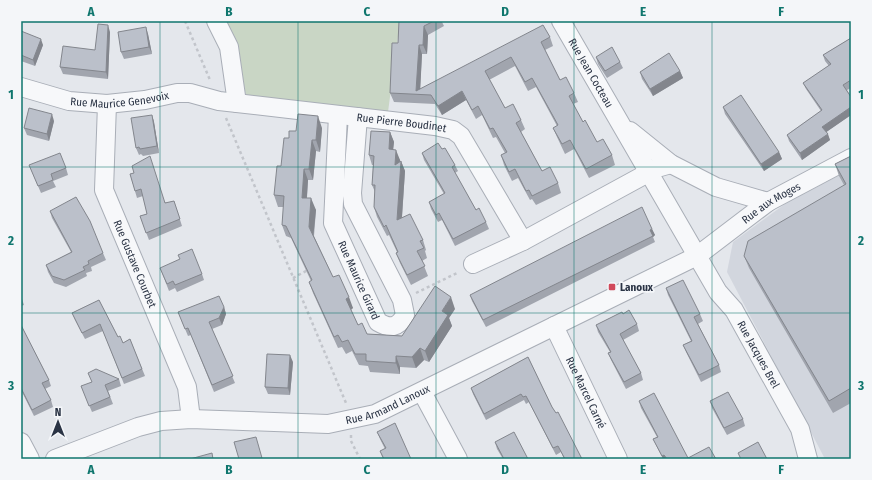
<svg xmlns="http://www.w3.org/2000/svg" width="872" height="480" viewBox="0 0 872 480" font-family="'Fira Sans Condensed',sans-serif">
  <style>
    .built { fill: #d2d6de }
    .green { fill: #c9d6c5 }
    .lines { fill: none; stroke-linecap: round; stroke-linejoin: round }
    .street-casing { stroke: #a9aeb7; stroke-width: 20 }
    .path { stroke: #c2c5cb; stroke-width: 2.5; stroke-dasharray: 3 3; stroke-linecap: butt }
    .street { stroke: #f7f8fa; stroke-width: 18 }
    .wall { fill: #a1a5ae }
    .shaded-wall { fill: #83868d }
    .building { fill: #bbc0ca; stroke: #83868d }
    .grid { fill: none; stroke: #0f766e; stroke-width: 1; stroke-opacity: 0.55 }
    .poi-dot { fill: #d1495b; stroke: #f4f6f9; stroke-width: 1.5 }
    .labels { text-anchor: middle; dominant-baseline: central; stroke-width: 3.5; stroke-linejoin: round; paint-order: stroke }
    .street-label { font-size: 11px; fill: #2b3445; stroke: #f4f6f9 }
    .poi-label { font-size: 11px; font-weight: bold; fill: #2b3445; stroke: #f4f6f9; text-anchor: start }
    .neatline { fill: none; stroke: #0f766e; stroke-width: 1.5 }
    .grid-label { font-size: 13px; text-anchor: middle; font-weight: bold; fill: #0f766e }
  </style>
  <rect width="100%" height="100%" fill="#e4e7ec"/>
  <path class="built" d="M 851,169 L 851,459 L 825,459 L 727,272 L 733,242 L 785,204 Z"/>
  <path class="green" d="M 225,21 L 400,21 L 388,112 L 246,96 L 236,41 Z"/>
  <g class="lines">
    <defs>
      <g id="street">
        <path d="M 216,21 L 229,47 L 237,103"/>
        <path id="s1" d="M 561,21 L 718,292 L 734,310 L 800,429 L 808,459"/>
        <path id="s2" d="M 21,87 L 69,101 L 107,104 L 145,100 L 177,93 L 190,93 L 219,101 L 435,126 L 453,130 L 461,136 L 523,241"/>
        <path id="s3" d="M 107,104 L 104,190 L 187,387 L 191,419"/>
        <path id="s4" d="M 338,115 L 333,223 L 378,322 C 390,329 398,328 405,315 L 402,300 L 353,204 L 352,193 L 358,117"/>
        <path d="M 630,131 L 671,164 L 716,187 L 768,202"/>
        <path d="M 473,264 L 523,241 L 657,168 L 671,164"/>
        <path id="s5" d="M 554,326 L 618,459"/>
        <path d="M 422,392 L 458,459"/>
        <path d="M 21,442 L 30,459"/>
        <path id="s6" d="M 55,459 L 138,427 L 161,421 L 191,419 L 328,424 L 375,414 L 697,256 L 768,202 L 851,158"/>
      </g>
    </defs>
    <use href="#street" class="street-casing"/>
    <path class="path" d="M 185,21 L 210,80
      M 226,118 L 346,403
      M 293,278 L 308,270
      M 416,293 L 459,272
      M 351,435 L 351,441 L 360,459"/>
    <use href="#street" class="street"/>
  </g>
  <path class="wall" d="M 399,21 L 444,21 L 442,22 L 444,26 L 428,35 L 427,54 L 422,54 L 420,89 L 550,37 L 553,46 L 545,50 L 560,80 L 574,93 L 578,102 L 573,104 L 583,122 L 597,142 L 612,155 L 615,165 L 589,178 L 574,149 L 565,154 L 557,137 L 553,128 L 557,126 L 536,87 L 528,91 L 515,66 L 489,80 L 505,108 L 521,120 L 525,129 L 521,132 L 542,171 L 558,183 L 561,193 L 536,205 L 532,199 L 530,200 L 518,178 L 512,181 L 504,165 L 501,155 L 505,153 L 496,137 L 493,138 L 482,115 L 476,119 L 466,100 L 442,115 L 435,104 L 394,102 L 390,93 L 398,43 Z
    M 21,31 L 43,45 L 35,66 L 21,61 Z
    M 110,32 L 108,79 L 63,74 L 60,67 L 95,50 Z
    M 148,34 L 152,54 L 124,59 L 121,52 Z
    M 851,38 L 851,88 L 847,90 L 851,97 L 851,115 L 826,132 L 830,140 L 802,160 L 789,141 L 787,135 L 821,111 L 806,89 L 803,83 L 829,66 L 825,61 L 823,55 Z
    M 596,57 L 620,62 L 623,68 L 607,78 L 598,64 Z
    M 680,71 L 683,78 L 653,96 L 642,79 L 640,72 Z
    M 723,107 L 779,152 L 782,159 L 764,171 L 725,114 Z
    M 152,115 L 154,122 L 159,153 L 143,156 L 141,154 L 139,155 L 136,148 Z
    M 54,121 L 49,141 L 27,135 L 24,128 Z
    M 322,128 L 320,152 L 316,151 L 313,180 L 308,180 L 307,198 L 316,210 L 314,236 L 333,277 L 353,308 L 351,310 L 358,325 L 367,334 L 402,336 L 455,309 L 449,318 L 452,326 L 429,362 L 424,360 L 416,368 L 400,367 L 400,374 L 370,372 L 368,366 L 359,365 L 352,351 L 346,354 L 342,347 L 338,348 L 313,293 L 309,282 L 311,281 L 291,238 L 286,236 L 282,225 L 284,207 L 278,207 L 274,195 L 289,138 L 296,131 Z
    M 390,132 L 394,142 L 393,150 L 400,160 L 400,162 L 401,161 L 405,171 L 402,218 L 423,240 L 426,250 L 425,251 L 427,258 L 422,261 L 428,276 L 411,285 L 400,263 L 396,253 L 397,252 L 389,235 L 387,236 L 377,217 L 374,207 L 375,192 L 372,185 L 373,165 L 372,165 L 369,155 Z
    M 442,149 L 455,165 L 458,171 L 455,173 L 476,210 L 486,222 L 489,229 L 455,246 L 442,220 L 438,222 L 431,209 L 429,202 L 444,194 L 424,160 L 422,153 Z
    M 851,156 L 851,403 L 833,413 L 749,268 L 744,256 L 844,185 L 839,176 L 835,164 Z
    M 29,165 L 66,168 L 68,175 L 53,181 L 56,187 L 41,193 Z
    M 130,174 L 166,203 L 174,201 L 182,226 L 149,240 L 140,216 L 147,214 L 143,196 L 137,198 Z
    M 50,211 L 103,253 L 106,260 L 91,267 L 92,271 L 86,273 L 87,276 L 66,287 L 54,283 L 48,272 L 46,265 L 71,252 L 52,218 Z
    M 652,229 L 655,235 L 653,237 L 655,242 L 486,327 L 472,301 L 470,295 Z
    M 160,268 L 202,274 L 204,280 L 177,292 L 175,288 L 169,291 Z
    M 666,288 L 700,314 L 703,321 L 698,324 L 719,365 L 721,372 L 701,382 L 686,352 L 683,345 L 691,341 L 668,295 Z
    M 21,296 L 24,305 L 21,306 Z
    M 99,300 L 118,337 L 123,343 L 130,339 L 145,376 L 124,384 L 103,331 L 85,339 L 75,320 L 72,313 Z
    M 224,307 L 226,314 L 222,325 L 212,329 L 235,383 L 214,392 L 191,335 L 188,336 L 178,312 Z
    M 623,314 L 637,324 L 639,331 L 623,340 L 641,373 L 643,380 L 626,389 L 611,360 L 608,353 L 610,352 L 598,332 L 596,325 Z
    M 21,325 L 49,380 L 51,386 L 45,389 L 51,400 L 53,407 L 34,416 L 21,390 Z
    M 528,357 L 552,407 L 582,459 L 564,459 L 561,452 L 556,455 L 529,402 L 526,404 L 524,400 L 486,420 L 473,394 L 471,388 Z
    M 293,362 L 290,395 L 268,394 L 265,387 Z
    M 119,379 L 121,386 L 108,391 L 113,404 L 92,412 L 81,386 Z
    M 639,401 L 688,458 L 716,459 L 663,459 L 653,439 L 657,437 L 641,408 Z
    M 710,401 L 743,419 L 745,426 L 727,435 L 712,408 Z
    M 377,432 L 411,459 L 383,459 L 380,451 L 385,449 L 380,439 Z
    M 495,442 L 528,459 L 503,459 L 497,449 Z"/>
  <path class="shaded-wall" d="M 108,25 L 110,32 L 108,79 L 106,72 Z
    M 424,26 L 428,35 L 427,54 L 423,45 Z
    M 146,27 L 148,34 L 152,54 L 149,47 Z
    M 41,39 L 43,45 L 35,66 L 33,60 Z
    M 419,45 L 422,54 L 420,94 L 416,91 Z
    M 680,71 L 683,78 L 653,96 L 650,89 Z
    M 462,91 L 466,100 L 442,115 L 438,106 Z
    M 851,107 L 851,115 L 825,133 L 822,127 Z
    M 52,114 L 54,121 L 49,141 L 47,134 Z
    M 152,115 L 154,122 L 159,153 L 157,146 Z
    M 318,116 L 322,128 L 320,152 L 316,140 Z
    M 390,132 L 394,142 L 392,159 L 389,149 Z
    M 828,134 L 830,140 L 802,160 L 800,153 Z
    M 312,140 L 316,151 L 313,180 L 309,169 Z
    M 396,150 L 400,160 L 399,175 L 395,165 Z
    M 779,152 L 782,159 L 764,171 L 761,164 Z
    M 401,161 L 405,171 L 401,230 L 397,220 Z
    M 304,169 L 308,180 L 306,209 L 302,198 Z
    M 311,198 L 316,210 L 313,239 L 309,227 Z
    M 652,229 L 655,235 L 653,237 L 650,230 Z
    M 349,297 L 353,308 L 350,310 L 346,299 Z
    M 451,297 L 455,309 L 449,318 L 452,326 L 429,362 L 425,351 L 442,311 Z
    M 224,307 L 226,314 L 222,325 L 219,318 Z
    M 420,348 L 424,360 L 416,368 L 412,357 Z
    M 290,355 L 293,362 L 290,395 L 288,388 Z
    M 396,356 L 400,367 L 400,374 L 396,363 Z
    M 664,455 L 666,459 L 663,459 L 662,456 Z"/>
  <path class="building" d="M 399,21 L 434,21 L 424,26 L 423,45 L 419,45 L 416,91 L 543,25 L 550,37 L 541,42 L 560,80 L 566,77 L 574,93 L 569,96 L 583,122 L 585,120 L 597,142 L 603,139 L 612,155 L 586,169 L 570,140 L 562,144 L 553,128 L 558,125 L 532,78 L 525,82 L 511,57 L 485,71 L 505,108 L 513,104 L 521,120 L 516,123 L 542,171 L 550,167 L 558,183 L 532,196 L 529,190 L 526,191 L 515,169 L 509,172 L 501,155 L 507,152 L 493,128 L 490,129 L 478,106 L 472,110 L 462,91 L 438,106 L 431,95 L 390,93 L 392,43 L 398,43 Z
    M 98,24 L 108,25 L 106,72 L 60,67 L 63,46 L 95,50 Z
    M 146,27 L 149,47 L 121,52 L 118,32 Z
    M 21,31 L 41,39 L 33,60 L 21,55 Z
    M 851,38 L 851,80 L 843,85 L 851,97 L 851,107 L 822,127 L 828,134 L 800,153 L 787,135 L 822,110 L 803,83 L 831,64 L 823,55 Z
    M 612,47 L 620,62 L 605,71 L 596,57 Z
    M 669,53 L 680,71 L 650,89 L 640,72 Z
    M 741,95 L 779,152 L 761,164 L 723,107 Z
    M 29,108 L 52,114 L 47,134 L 24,128 Z
    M 298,114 L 318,116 L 316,140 L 312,140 L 309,169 L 304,169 L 302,198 L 311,198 L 309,227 L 333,277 L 339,275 L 349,297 L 346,299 L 358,325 L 362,323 L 367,334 L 402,336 L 435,286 L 451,297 L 442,311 L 448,315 L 425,351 L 420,348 L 412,357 L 396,356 L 396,363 L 366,361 L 366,354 L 355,354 L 348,340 L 342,342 L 338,335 L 334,337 L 309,282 L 312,280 L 286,226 L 282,225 L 284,196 L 274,195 L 277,166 L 281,166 L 284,138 L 289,138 L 289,131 L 296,131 Z
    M 152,115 L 157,146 L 140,149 L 139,147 L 136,148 L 131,118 Z
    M 371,131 L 390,132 L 389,149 L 396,150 L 395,165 L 401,161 L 397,220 L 410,214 L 423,240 L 420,241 L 424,248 L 417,251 L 425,266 L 407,275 L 396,253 L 398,252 L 386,225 L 384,227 L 374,207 L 375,185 L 372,185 L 374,156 L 369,155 Z
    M 438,143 L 442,149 L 445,148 L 455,165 L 452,167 L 476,210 L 479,208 L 486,222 L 453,239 L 439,213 L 436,215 L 429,202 L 445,193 L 422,153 Z
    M 60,153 L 66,168 L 51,174 L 53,180 L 38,186 L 29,165 Z
    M 150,156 L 165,203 L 174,201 L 180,219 L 146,233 L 140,216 L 147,214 L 141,189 L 135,191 L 130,174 L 134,173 L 132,166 Z
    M 851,156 L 851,388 L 829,401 L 744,256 L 748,241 L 846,184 L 835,164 Z
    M 76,197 L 90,221 L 103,253 L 88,261 L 89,264 L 83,267 L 85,270 L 64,280 L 52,276 L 46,265 L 72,252 L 50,211 Z
    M 642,207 L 652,229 L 650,230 L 653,236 L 483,320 L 470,295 Z
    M 192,249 L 202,274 L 175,285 L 173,281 L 167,284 L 160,268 L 180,259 L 178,255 Z
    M 683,280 L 700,314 L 694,317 L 719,365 L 699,375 L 683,345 L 692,341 L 666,288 Z
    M 219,296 L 224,307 L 219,318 L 209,322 L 233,376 L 212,385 L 188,328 L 185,329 L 178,312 Z
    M 99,300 L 118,337 L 120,336 L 123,343 L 130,339 L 142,369 L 122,378 L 100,324 L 82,333 L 72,313 Z
    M 629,310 L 637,324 L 620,334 L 641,373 L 624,382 L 608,353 L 611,352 L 596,325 L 622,312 L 623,314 Z
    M 21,325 L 49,380 L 42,383 L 51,400 L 32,410 L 21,388 Z
    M 267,354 L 290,355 L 288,388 L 265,387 Z
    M 528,357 L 552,407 L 556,413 L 558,412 L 582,459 L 565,459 L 558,446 L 553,448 L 526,396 L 523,397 L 521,394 L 484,414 L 471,388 Z
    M 96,369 L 119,379 L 105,385 L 110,397 L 89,406 L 81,386 L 92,382 L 88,373 Z
    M 728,392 L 743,419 L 724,428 L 710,401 Z
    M 654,393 L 688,458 L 709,447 L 716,459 L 667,459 L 664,455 L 662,456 L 653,439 L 658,437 L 639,401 Z
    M 395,423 L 411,459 L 384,459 L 380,451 L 386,448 L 377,432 Z
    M 514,432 L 528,459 L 504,459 L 495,442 Z
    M 256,437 L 262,458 L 258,459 L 239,459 L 234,442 Z
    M 758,442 L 767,459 L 741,459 L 738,453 Z
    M 212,453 L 213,459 L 190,459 Z"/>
  <path class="grid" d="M 160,21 L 160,459M 298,21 L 298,459M 436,21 L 436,459M 574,21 L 574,459M 712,21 L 712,459M 21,167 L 851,167M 21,313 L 851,313"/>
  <rect class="poi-dot" x="608" y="283" width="8" height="8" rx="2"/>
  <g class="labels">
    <g class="street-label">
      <text stroke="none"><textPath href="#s1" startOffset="60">Rue Jean Cocteau</textPath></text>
      <text stroke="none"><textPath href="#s2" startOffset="101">Rue Maurice Genevoix</textPath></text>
      <text stroke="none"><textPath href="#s2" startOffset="386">Rue Pierre Boudinet</textPath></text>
      <text stroke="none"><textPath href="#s6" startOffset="778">Rue aux Moges</textPath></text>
      <text stroke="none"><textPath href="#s3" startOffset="166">Rue Gustave Courbet</textPath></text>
      <text stroke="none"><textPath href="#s4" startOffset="171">Rue Maurice Girard</textPath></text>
      <text stroke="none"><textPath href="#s1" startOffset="388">Rue Jacques Brel</textPath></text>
      <text stroke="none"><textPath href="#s5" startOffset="74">Rue Marcel Carné</textPath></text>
      <text stroke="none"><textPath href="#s6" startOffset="343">Rue Armand Lanoux</textPath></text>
    </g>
    <g class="poi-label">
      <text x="620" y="287">Lanoux</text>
    </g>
  </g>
  <rect width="872" height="480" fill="none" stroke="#f4f6f9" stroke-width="44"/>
  <g transform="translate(58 422)" stroke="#f4f6f9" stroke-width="3" paint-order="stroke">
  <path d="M0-3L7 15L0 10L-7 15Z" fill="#2b3445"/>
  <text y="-6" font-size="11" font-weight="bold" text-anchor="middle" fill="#2b3445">N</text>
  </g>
  <rect x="22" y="22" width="828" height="436" class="neatline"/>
  <g class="grid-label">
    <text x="91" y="16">A</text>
    <text x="229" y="16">B</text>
    <text x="367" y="16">C</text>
    <text x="505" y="16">D</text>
    <text x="643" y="16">E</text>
    <text x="781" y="16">F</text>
    <text x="11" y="99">1</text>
    <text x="861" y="99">1</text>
    <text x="11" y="245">2</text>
    <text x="861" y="245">2</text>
    <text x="11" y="390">3</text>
    <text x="861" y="390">3</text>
    <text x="91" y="474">A</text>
    <text x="229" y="474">B</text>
    <text x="367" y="474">C</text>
    <text x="505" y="474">D</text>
    <text x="643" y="474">E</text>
    <text x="781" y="474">F</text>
  </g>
</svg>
